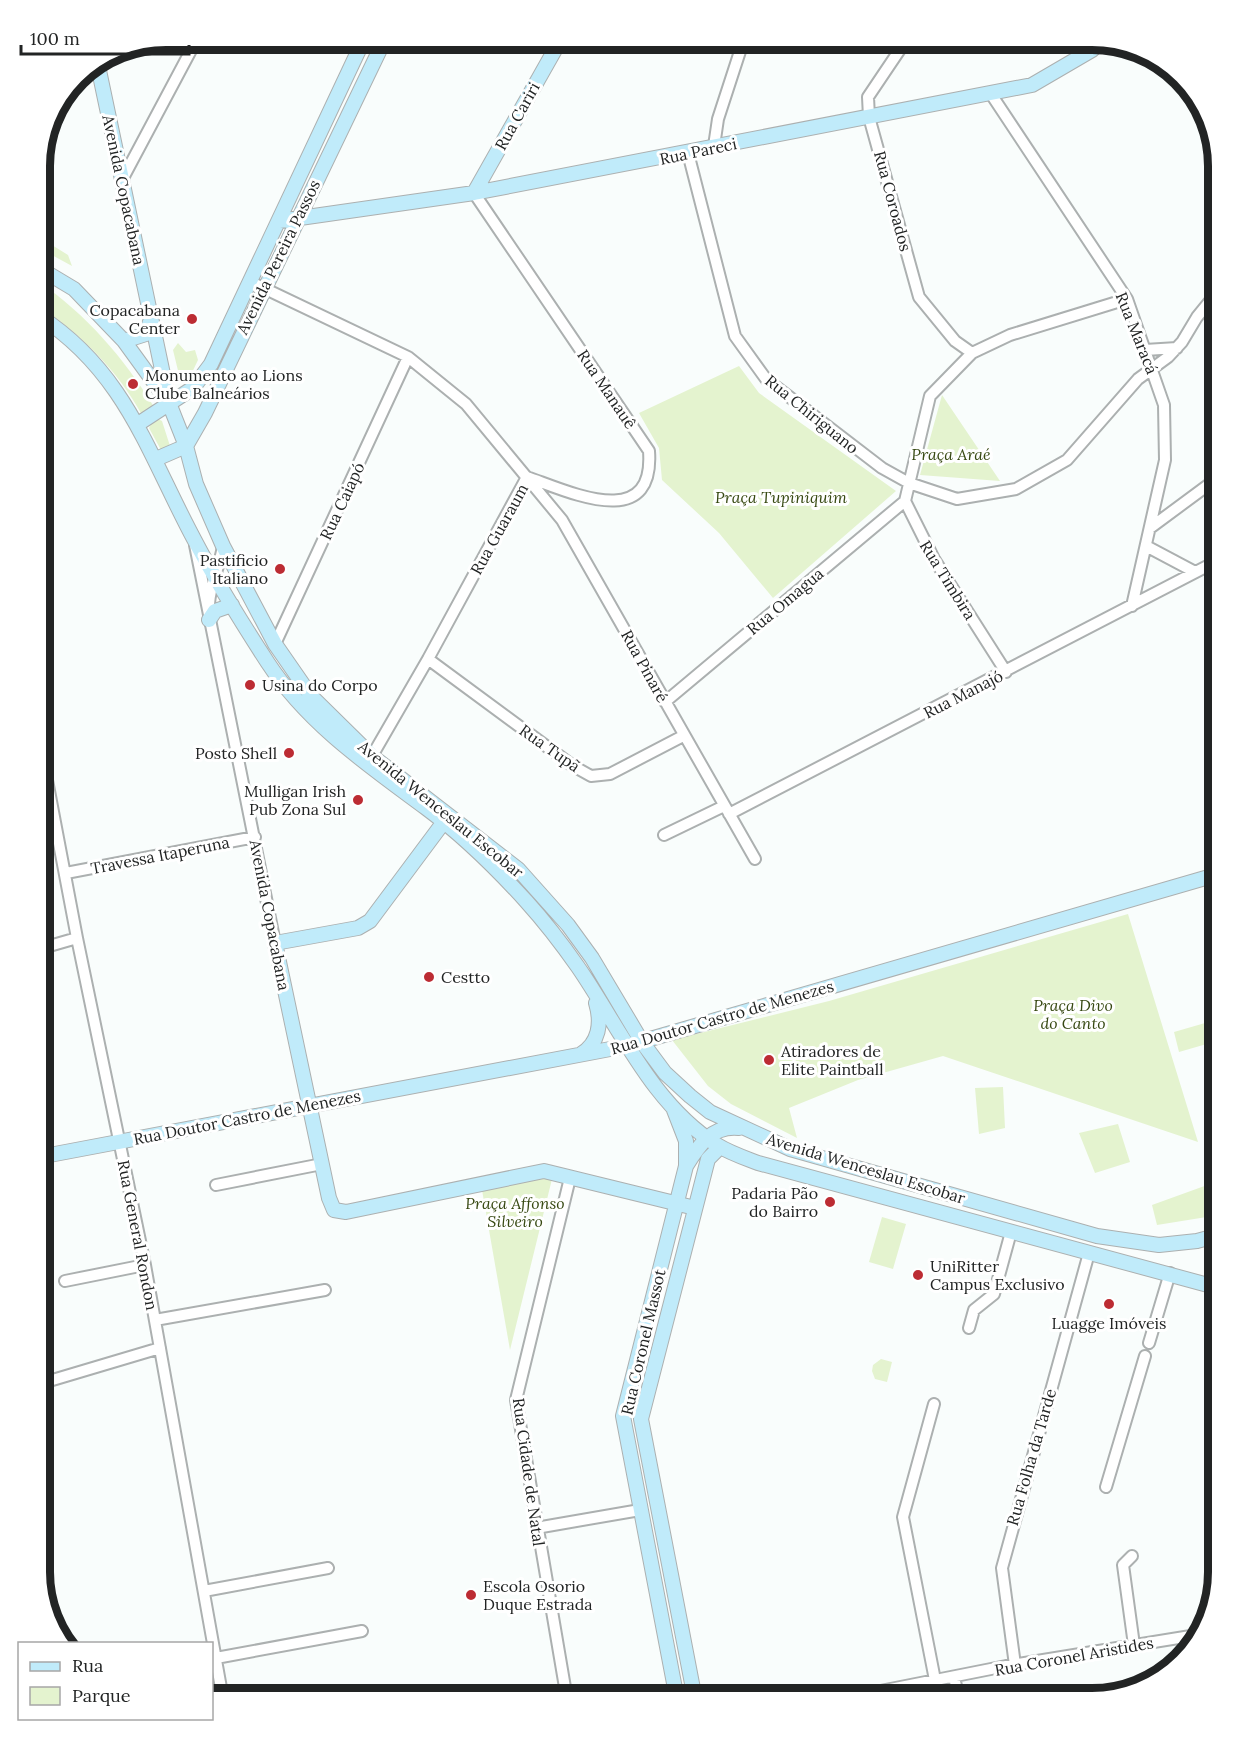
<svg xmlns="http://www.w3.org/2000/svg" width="1258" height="1738" viewBox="0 0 1258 1738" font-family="Lora,serif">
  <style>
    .green { fill: #e4f3cf }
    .water { fill: #8ca6d4 }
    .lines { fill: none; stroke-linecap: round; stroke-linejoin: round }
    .street-casing { stroke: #acb0b0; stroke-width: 14 }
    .secondary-casing { stroke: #acb0b0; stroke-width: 16 }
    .street { stroke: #fff; stroke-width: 10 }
    .secondary { stroke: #c0ebfa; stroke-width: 14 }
    .poi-dot { fill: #bc2c33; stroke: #fff; stroke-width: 2 }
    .labels { text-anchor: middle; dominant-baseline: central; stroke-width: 6; stroke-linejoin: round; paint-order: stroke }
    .street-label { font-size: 16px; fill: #222424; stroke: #fff }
    .poi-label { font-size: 16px; fill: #222424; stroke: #fff; text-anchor: start }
    .park-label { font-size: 16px; font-style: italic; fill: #374912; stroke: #fff }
    .rim { fill: none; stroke: #222424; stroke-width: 8 }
  </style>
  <rect width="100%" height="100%" fill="#f9fdfc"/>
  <path class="green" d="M 39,237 L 68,255 L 72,266 L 39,248 Z
    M 39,282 C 86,314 124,358 154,407 L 142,415 C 118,371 81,334 39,306 Z
    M 178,343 L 186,352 L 195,350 L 198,360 L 188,381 L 181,383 L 173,350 Z
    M 739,366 L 759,393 L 896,491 L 773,598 L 719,533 L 662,480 L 659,448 L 639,413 Z
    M 942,395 L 1000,481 L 920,475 Z
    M 158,419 L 162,421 L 170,446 L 161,450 L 149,428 L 153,420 Z
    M 1128,914 L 1198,1142 L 943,1056 L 858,1080 L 789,1108 L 797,1138 L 731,1104 L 708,1086 L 672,1040 L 829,1001 Z
    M 1212,1021 L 1217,1041 L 1179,1052 L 1174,1032 Z
    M 1003,1087 L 1005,1128 L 979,1134 L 975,1088 Z
    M 1118,1124 L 1130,1162 L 1095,1173 L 1079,1133 Z
    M 532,1178 L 552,1179 L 510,1350 L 482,1190 Z
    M 1210,1184 L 1219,1189 L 1219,1215 L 1157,1225 L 1152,1205 Z
    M 882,1217 L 906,1224 L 893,1269 L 869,1262 Z
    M 881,1359 L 892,1362 L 887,1382 L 875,1379 L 872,1371 L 873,1365 Z"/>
  <path class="water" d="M 1218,1135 L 1219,1136 L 1219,1169 L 1209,1137 Z"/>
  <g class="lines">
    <defs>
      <path id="street" d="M 907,39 L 868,97 L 869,117 L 919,297 L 955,341 L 972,353
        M 991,94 L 1127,299 L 1164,405 L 1165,460 L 1132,606
        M 714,146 L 718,119 L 744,39
        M 688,153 L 735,336 L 766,379 L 882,468 L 909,483 L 957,499 L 1016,489 L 1067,460 L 1138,379 L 1168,357 L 1182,342 L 1197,317 L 1219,290
        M 122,180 L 197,39
        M 474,193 L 649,451 C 655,533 570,492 527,477
        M 251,282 L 408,357 L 466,404 L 562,520 L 755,859
        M 1145,350 L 1177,348
        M 1150,528 L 1219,477
        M 195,545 L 275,943
        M 1146,546 L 1195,572
        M 209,604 C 210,584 220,566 223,546
        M 275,644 L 408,357
        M 428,659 L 573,766 L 591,776 L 610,774 L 683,736
        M 1006,672 L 934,559 L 905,501 L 930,396 L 972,353 L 1010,335 L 1127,299
        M 665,702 L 905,501
        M 39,738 L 77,938 L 145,1265 L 223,1699
        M 372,756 L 428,659 L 527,477
        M 729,814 L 1219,560
        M 664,835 L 724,806
        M 66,873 L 255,837
        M 39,949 L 77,938
        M 216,1185 L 322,1164
        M 65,1281 L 145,1265
        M 155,1320 L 325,1290
        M 969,1328 L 974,1310 L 994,1294 L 1011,1232
        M 1149,1343 L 1170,1273
        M 39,1349 L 49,1381
        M 39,1384 L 160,1348
        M 934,1404 L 903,1517 L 935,1680
        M 1106,1487 L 1145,1356
        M 536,1528 L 640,1510
        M 1132,1556 L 1123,1565 L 1134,1645
        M 204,1591 L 328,1568
        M 216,1658 L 362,1631
        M 1015,1665 L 1002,1568 L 1089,1253
        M 954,1677 L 959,1699
        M 567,1699 L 516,1400 L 570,1178
        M 840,1699 L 1006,1666 L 1203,1634"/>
      <path id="secondary" d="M 97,61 L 168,398
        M 474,193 L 561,39
        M 279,221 L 474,193 L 1032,85 L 1092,50 L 1102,40
        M 39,268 L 74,289 L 124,341 L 169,403 L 186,446 L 196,484 L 223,546 L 275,644 L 311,696 L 372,756 L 518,869 L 568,925 L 592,958 L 642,1042 L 665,1073 L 690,1096 L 710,1112 L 790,1149 L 1097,1236 L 1159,1245 L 1197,1241 L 1219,1235
        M 39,316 C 126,372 149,456 195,541 C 217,583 242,623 268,663 C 308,724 368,765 426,808 C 461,834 496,868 526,901 C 545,922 562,944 578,967 C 620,1028 652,1104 717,1145 C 730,1153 745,1158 758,1163 L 1219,1288
        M 124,341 L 146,334 L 151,319
        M 138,424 L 193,388 L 211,364 L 364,39
        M 156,459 L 186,446 L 205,413 L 385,39
        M 209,620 L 215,611 L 232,605
        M 443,823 L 370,921 L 358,928 L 275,943 L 329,1198 L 334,1210 L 346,1212 L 544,1171 L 695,1208
        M 581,1054 C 599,1043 602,1023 596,1003
        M 674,1110 L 686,1141 L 686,1166
        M 39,1157 L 626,1046 L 1219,874
        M 677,1699 L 623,1416 L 686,1166 C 699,1145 712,1125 739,1128
        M 695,1699 L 641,1419 L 708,1159 L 720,1147"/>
    </defs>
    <use href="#street" class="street-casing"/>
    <use href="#secondary" class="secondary-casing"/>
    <use href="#street" class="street"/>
    <use href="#secondary" class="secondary"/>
  </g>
  <g class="poi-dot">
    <circle cx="192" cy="319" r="6"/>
    <circle cx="133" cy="384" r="6"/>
    <circle cx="280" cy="569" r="6"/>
    <circle cx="250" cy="685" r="6"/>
    <circle cx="289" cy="753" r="6"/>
    <circle cx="358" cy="800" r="6"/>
    <circle cx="429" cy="977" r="6"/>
    <circle cx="769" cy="1060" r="6"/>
    <circle cx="830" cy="1202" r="6"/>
    <circle cx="918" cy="1275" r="6"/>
    <circle cx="1109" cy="1304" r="6"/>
    <circle cx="471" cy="1595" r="6"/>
  </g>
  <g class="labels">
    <g class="street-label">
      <text transform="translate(517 116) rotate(-61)">Rua Cariri</text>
      <text transform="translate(698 151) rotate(-12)">Rua Pareci</text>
      <text transform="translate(124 190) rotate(78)">Avenida Copacabana</text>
      <text transform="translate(893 201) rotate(75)">Rua Coroados</text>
      <text transform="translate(278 257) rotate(-64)">Avenida Pereira Passos</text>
      <text transform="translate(1137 333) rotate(68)">Rua Maracá</text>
      <text transform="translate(607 389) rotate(56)">Rua Manauê</text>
      <text transform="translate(812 414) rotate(39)">Rua Chiriguano</text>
      <text transform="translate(342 501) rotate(-65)">Rua Caiapó</text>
      <text transform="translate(499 529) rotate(-61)">Rua Guaraum</text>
      <text transform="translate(948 580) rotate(58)">Rua Timbira</text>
      <text transform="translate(785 601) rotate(-40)">Rua Omagua</text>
      <text transform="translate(645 666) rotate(61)">Rua Pinaré</text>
      <text transform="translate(963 694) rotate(-27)">Rua Manajó</text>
      <text transform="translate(550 748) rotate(35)">Rua Tupã</text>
      <text transform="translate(441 809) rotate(39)">Avenida Wenceslau Escobar</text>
      <text transform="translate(160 855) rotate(-11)">Travessa Itaperuna</text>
      <text transform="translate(270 915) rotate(79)">Avenida Copacabana</text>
      <text transform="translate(722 1017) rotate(-16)">Rua Doutor Castro de Menezes</text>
      <text transform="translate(247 1117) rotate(-11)">Rua Doutor Castro de Menezes</text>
      <text transform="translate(866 1168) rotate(17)">Avenida Wenceslau Escobar</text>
      <text transform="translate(138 1235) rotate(79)">Rua General Rondon</text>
      <text transform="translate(643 1342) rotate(-77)">Rua Coronel Massot</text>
      <text transform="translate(1031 1457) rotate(-74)">Rua Folha da Tarde</text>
      <text transform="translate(529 1472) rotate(82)">Rua Cidade de Natal</text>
      <text transform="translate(1074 1656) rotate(-10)">Rua Coronel Aristides</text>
    </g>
    <g class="poi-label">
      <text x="180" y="310" text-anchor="end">Copacabana<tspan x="180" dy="18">Center</tspan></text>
      <text x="145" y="375">Monumento ao Lions<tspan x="145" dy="18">Clube Balneários</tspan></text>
      <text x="268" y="560" text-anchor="end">Pastificio<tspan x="268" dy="18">Italiano</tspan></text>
      <text x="262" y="685">Usina do Corpo</text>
      <text x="277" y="753" text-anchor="end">Posto Shell</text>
      <text x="346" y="791" text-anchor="end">Mulligan Irish<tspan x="346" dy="18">Pub Zona Sul</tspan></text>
      <text x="441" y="977">Cestto</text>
      <text x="781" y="1051">Atiradores de<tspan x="781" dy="18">Elite Paintball</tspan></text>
      <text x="818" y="1193" text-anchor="end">Padaria Pão<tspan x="818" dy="18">do Bairro</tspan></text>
      <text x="930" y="1266">UniRitter<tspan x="930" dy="18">Campus Exclusivo</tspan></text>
      <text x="1109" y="1323" text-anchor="middle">Luagge Imóveis</text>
      <text x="483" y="1586">Escola Osorio<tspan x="483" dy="18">Duque Estrada</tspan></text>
    </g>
    <g class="park-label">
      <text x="951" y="454">Praça Araé</text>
      <text x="781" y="497">Praça Tupiniquim</text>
      <text x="1073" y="1005">Praça Divo<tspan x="1073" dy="18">do Canto</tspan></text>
      <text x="515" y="1203">Praça Affonso<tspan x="515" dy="18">Silveiro</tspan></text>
    </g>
  </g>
  <path d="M0 0H1258V1738H0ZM166 50H1092A116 116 0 0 1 1208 166V1572A116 116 0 0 1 1092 1688H166A116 116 0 0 1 50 1572V166A116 116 0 0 1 166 50Z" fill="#fff" fill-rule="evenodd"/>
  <path class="rim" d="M166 50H1092A116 116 0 0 1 1208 166V1572A116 116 0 0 1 1092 1688H166A116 116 0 0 1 50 1572V166A116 116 0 0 1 166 50Z"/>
  <rect x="18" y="1642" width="195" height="78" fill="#ffffff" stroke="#a7a7a7" stroke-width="1.5"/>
  <rect x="30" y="1662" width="30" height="9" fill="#c0ebfa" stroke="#a7a7a7" stroke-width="1.5"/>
  <text x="72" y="1672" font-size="18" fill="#222424">Rua</text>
  <rect x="30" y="1687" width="30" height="18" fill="#e4f3cf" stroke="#a7a7a7" stroke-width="1.5"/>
  <text x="72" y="1702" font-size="18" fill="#222424">Parque</text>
  <path d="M21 45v9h168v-9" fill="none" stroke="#222424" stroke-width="3"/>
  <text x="30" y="45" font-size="18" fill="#222424" stroke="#ffffff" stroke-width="4.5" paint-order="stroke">100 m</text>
</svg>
